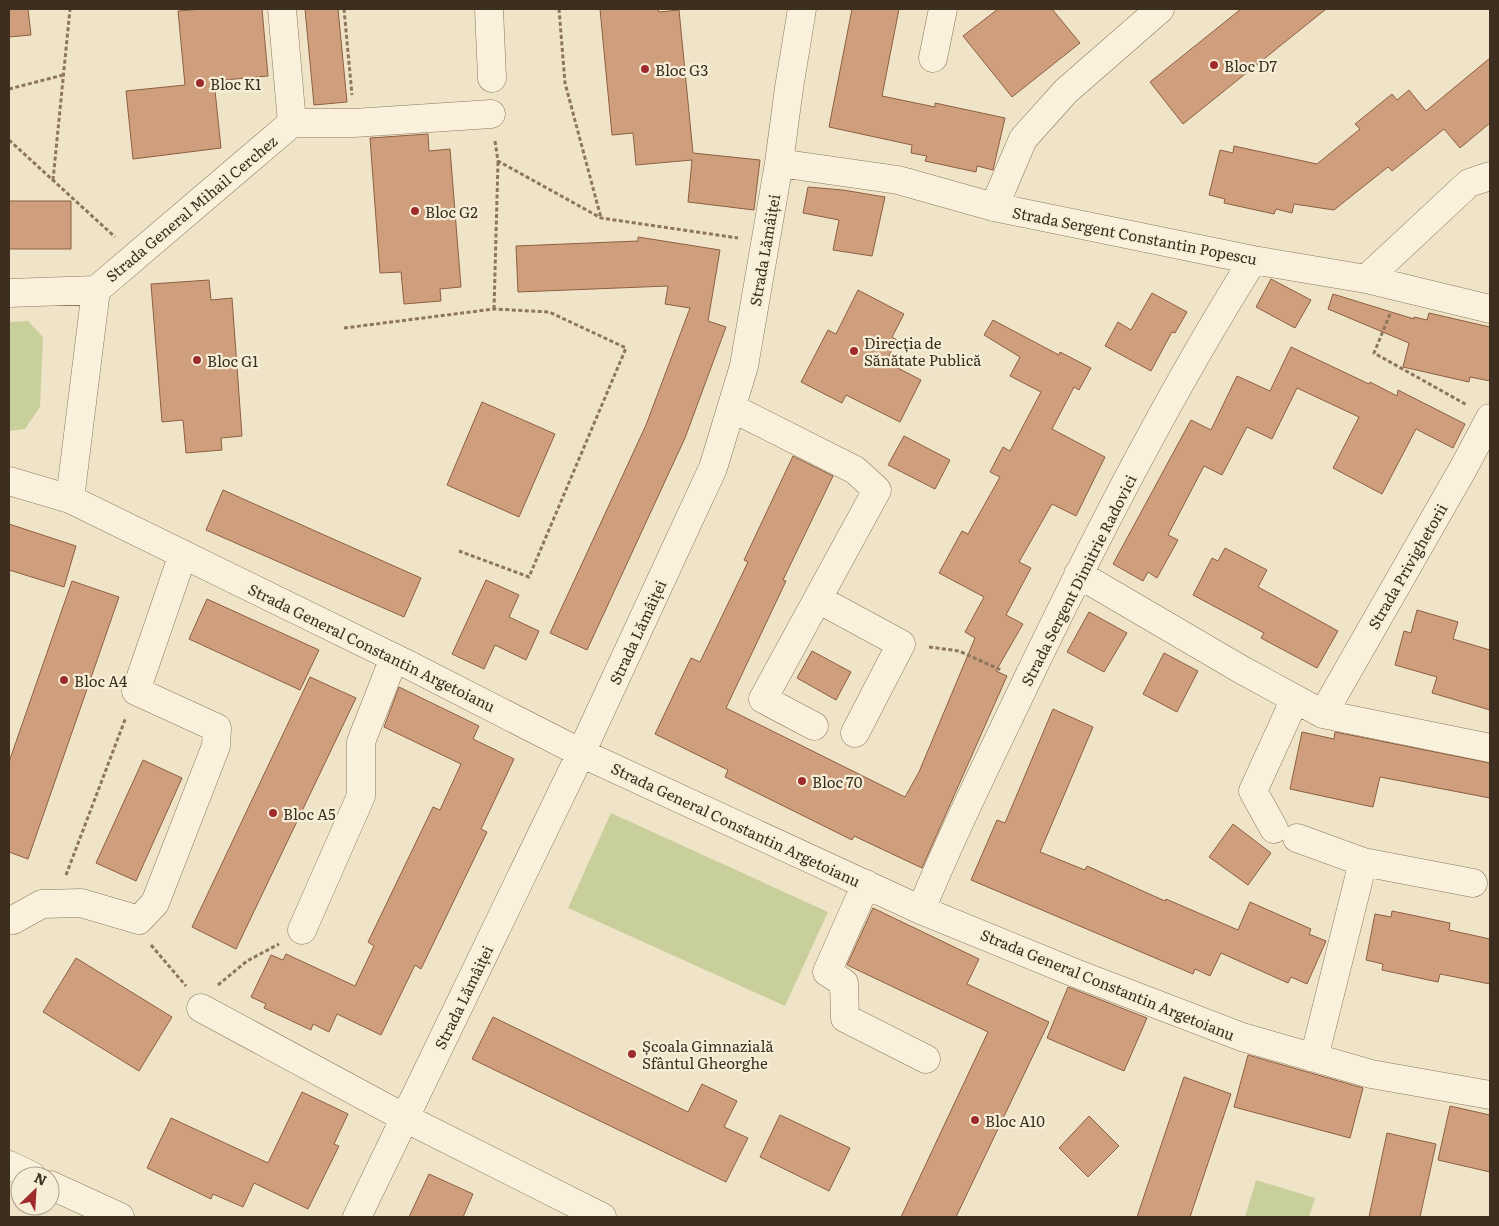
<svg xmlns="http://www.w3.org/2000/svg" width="1499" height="1226" viewBox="0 0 1499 1226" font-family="Literata,serif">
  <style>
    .green { fill: #c9cf9b }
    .building { fill: #cf9f7d; stroke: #8d5f41 }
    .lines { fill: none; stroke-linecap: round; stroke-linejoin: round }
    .minor-casing { stroke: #8d765c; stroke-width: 29 }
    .path { stroke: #8d765c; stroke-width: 3; stroke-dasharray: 4 2.5; stroke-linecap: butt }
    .minor { stroke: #faf1dc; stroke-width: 28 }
    .poi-dot { fill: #9e2a2b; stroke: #f7eed8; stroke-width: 2 }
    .labels { text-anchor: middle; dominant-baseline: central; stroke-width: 4.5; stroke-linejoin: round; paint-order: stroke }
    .poi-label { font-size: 15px; fill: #3d2e20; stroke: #f7eed8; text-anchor: start }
    .street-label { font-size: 15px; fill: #3d2e20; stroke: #f7eed8 }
  </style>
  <rect width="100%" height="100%" fill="#f0e4c8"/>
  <path class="green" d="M 28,321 L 43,337 L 40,407 L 25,429 L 9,431 L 9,322 Z
    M 611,813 L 828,912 L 785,1006 L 568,908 Z
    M 1256,1180 L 1315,1198 L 1309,1217 L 1245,1217 Z"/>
  <path class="building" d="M 9,9 L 28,9 L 31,35 L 9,37 Z
    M 203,9 L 262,9 L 268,76 L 214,81 L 221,148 L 133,159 L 126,91 L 185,85 L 178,11 Z
    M 305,9 L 338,9 L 347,102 L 314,105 Z
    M 600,9 L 658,9 L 659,12 L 679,10 L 693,153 L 760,160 L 754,210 L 688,202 L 692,160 L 636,165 L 633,133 L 612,135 Z
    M 852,9 L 899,9 L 882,96 L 935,107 L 935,103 L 1005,118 L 993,170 L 977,166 L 976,172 L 925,161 L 927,156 L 911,153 L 912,145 L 829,127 Z
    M 998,9 L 1052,9 L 1080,43 L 1012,97 L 963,36 Z
    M 1241,9 L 1326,9 L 1183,124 L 1150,82 Z
    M 1490,58 L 1490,123 L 1460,148 L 1444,129 L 1392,171 L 1388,167 L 1334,210 L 1294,204 L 1292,213 L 1276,209 L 1274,214 L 1224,203 L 1225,199 L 1209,195 L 1220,150 L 1233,153 L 1234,146 L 1317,164 L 1360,129 L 1355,124 L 1392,94 L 1397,100 L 1409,90 L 1426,111 Z
    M 428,134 L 429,151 L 450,149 L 461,287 L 440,289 L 441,301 L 404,304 L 401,272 L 380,273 L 370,138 Z
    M 808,187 L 843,190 L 885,197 L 872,256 L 833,250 L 839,220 L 803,213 Z
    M 9,201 L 71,201 L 71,249 L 9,249 Z
    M 638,237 L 720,250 L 708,321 L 726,327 L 685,438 L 587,650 L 550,633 L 646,425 L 690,308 L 665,304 L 668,286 L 518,292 L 516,246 L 638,241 Z
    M 1271,279 L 1311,300 L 1295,328 L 1256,307 Z
    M 209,280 L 211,300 L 232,298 L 242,436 L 221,438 L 222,450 L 186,453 L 183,420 L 162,422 L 151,284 Z
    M 858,290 L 904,314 L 892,337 L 897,340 L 886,362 L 921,380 L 900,422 L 846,395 L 842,403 L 801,382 L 828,330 L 836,334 Z
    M 1152,293 L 1187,312 L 1175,333 L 1172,332 L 1151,371 L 1105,346 L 1118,322 L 1131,330 Z
    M 1333,294 L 1414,319 L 1414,317 L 1427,320 L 1429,313 L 1490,327 L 1490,381 L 1470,377 L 1469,382 L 1403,367 L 1409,343 L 1328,309 Z
    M 993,320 L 1059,355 L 1060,352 L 1091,368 L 1079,390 L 1074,387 L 1052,429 L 1105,457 L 1076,516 L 1052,504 L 1019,562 L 1031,568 L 1006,615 L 1023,624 L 996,671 L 1007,676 L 922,868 L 854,836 L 852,840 L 725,777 L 728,770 L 655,734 L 691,658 L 700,662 L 748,562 L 744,560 L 793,456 L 833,476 L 783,580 L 786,581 L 726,708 L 905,797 L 919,772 L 975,638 L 965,632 L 984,597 L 939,573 L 962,531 L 968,534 L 1000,477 L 990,472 L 1003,447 L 1010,451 L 1041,392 L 1010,376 L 1020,357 L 984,335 Z
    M 1291,347 L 1369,384 L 1370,382 L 1397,396 L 1398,390 L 1465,424 L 1453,448 L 1416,429 L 1382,494 L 1333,468 L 1359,417 L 1297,388 L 1272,439 L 1247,427 L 1222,475 L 1204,466 L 1168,535 L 1178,540 L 1157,578 L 1148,572 L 1143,581 L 1113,564 L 1191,420 L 1211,430 L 1237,376 L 1270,391 Z
    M 482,402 L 555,434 L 519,517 L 447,485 Z
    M 904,436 L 950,460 L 935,489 L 888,465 Z
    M 223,490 L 421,578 L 404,617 L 206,530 Z
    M 9,524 L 76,546 L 64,587 L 9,570 Z
    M 1225,548 L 1267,570 L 1258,587 L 1338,631 L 1317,668 L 1261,638 L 1264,633 L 1193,595 L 1212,558 L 1218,561 Z
    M 486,580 L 519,595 L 509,617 L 539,631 L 526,660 L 495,645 L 484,669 L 452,654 Z
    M 72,581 L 119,597 L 28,859 L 9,852 L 9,762 Z
    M 207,599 L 319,650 L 300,690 L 189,639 Z
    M 1417,610 L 1458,622 L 1453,639 L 1490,650 L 1490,710 L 1432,693 L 1437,677 L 1395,665 L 1404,631 L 1411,633 Z
    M 1089,612 L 1127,633 L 1104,672 L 1067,652 Z
    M 812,651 L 851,672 L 836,700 L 797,678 Z
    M 1164,653 L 1198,671 L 1177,712 L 1143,694 Z
    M 310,677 L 356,698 L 236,949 L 192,927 Z
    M 399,687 L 479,726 L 473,739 L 514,759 L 481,829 L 487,832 L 421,969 L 415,965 L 381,1035 L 337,1014 L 329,1032 L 313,1024 L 311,1030 L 264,1008 L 266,1004 L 251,997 L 271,955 L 283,960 L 286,954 L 355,986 L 374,946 L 368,942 L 433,807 L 440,810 L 461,764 L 384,727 Z
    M 1053,709 L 1093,727 L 1040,852 L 1085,870 L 1087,866 L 1165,901 L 1166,899 L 1238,930 L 1250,902 L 1311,929 L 1309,934 L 1326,941 L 1307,984 L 1291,977 L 1288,983 L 1221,953 L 1210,976 L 1195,969 L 1193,974 L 971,880 L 997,820 L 1005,823 Z
    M 1302,732 L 1334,739 L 1335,732 L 1490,763 L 1490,798 L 1380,777 L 1373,807 L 1290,789 Z
    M 143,760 L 182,778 L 136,881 L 96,863 Z
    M 1233,824 L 1271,853 L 1248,885 L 1209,857 Z
    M 873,908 L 979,959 L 967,984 L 1049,1022 L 956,1217 L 901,1217 L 988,1032 L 847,965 Z
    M 1392,911 L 1450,923 L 1449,930 L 1490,939 L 1490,984 L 1440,974 L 1438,982 L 1382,970 L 1383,964 L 1366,960 L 1375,914 L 1391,917 Z
    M 76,958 L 172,1017 L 139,1071 L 43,1012 Z
    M 1068,987 L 1147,1018 L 1124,1071 L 1047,1038 Z
    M 493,1017 L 688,1112 L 702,1084 L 737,1101 L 724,1127 L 748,1138 L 726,1182 L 472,1059 Z
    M 1248,1055 L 1363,1088 L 1350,1138 L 1234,1107 Z
    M 1184,1077 L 1231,1094 L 1190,1217 L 1137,1217 Z
    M 302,1092 L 348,1114 L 334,1144 L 339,1146 L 308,1209 L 254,1183 L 243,1207 L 213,1194 L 211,1199 L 147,1168 L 171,1118 L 268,1163 Z
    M 1450,1106 L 1490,1115 L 1490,1172 L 1438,1160 Z
    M 780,1115 L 850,1148 L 829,1191 L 760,1157 Z
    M 1089,1116 L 1119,1146 L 1088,1177 L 1059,1148 Z
    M 1387,1133 L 1436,1144 L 1420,1217 L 1369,1217 Z
    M 429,1174 L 473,1194 L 463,1217 L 409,1217 Z"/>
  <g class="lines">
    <defs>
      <path id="minor" d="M 282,9 L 292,123
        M 489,9 L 492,78
        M 933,58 L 943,9
        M 292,123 L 354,123 L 491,114
        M 779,163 L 898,180 L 994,207 L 1253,260 L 1366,279 L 1490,309
        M 994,207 L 1023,139 L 1066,91 L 1160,9
        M 1366,279 L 1469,183 L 1490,176
        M 9,293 L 96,290
        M 732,408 L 855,470 L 877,490 L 763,699 L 814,726
        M 9,481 L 70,499 L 411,666 L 581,753 L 921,910 L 1075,973 L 1242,1037 L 1371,1074 L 1490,1095
        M 70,499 L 96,290 L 292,123
        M 1078,574 L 1242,670 L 1323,714 L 1490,748
        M 818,599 L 901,644 L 855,733
        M 1323,714 L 1464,467 L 1490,418
        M 1274,829 L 1253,791 L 1295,699
        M 1297,838 L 1363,862
        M 866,884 L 827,972 L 844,983 L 845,1018 L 926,1059
        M 921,910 C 953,831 991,756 1027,680 C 1096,537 1169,394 1253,260
        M 13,920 L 42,904 L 81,903 L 139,920 L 155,903 L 216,746 L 217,728 L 136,691 L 183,554
        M 302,930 L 361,796 L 361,742 L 394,658
        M 201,1008 L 405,1118 L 602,1217
        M 1314,1058 L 1363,862 L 1473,883
        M 9,1165 L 32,1176
        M 50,1185 L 120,1217
        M 357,1217 L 581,753 L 713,468 L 744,366 L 779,163 L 789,88 L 802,9"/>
    </defs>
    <use href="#minor" class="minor-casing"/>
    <path class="path" d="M 344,9 L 352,95
      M 559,9 L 565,83 L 601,218
      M 9,89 L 63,75
      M 9,140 L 115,237
      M 495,141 L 498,161 L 601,218 L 738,238
      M 53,180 L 70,9
      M 494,309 L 498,161
      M 1390,314 L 1374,353 L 1467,405
      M 344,328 L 494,309 L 549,312 L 626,348 L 529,577 L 459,551
      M 929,647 L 959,651 L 1001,670
      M 66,875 L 126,717
      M 151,945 L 186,986
      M 218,985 L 247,961 L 279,944"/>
    <use href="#minor" class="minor"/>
  </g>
  <g class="poi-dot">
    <circle cx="1214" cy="65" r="5"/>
    <circle cx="645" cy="69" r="5"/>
    <circle cx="200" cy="83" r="5"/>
    <circle cx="415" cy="211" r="5"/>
    <circle cx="854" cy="351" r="5"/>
    <circle cx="197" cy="360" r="5"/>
    <circle cx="64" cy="680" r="5"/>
    <circle cx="802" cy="781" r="5"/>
    <circle cx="273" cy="813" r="5"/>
    <circle cx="632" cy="1054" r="5"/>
    <circle cx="975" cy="1120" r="5"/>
  </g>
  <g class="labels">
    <g class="poi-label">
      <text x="1224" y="65">Bloc D7</text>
      <text x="655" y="69">Bloc G3</text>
      <text x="210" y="83">Bloc K1</text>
      <text x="425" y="211">Bloc G2</text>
      <text x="864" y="342">Direcția de<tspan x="864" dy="17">Sănătate Publică</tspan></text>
      <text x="207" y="360">Bloc G1</text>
      <text x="74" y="680">Bloc A4</text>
      <text x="812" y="781">Bloc 70</text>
      <text x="283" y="813">Bloc A5</text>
      <text x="642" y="1045">Școala Gimnazială<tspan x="642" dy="17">Sfântul Gheorghe</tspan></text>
      <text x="985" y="1120">Bloc A10</text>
    </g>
    <g class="street-label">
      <text transform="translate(191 208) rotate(-40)">Strada General Mihail Cerchez</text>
      <text transform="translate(1135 235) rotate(11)">Strada Sergent Constantin Popescu</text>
      <text transform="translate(764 250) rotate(-80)">Strada Lămâiței</text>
      <text transform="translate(1407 566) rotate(-60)">Strada Privighetorii</text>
      <text transform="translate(1078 580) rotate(-63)">Strada Sergent Dimitrie Radovici</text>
      <text transform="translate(637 632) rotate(-65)">Strada Lămâiței</text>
      <text transform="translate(372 647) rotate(26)">Strada General Constantin Argetoianu</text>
      <text transform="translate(736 824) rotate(25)">Strada General Constantin Argetoianu</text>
      <text transform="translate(1108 984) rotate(22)">Strada General Constantin Argetoianu</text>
      <text transform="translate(463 997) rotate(-64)">Strada Lămâiței</text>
    </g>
  </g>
  <rect width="1499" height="1226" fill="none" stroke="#3d2e20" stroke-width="20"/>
  <g transform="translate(35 1191) rotate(25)"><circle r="24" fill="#f7eed8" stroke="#ada18e"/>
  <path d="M0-4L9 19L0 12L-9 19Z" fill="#9e2a2b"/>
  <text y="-8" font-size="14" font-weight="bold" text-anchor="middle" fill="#3d2e20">N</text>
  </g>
</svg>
